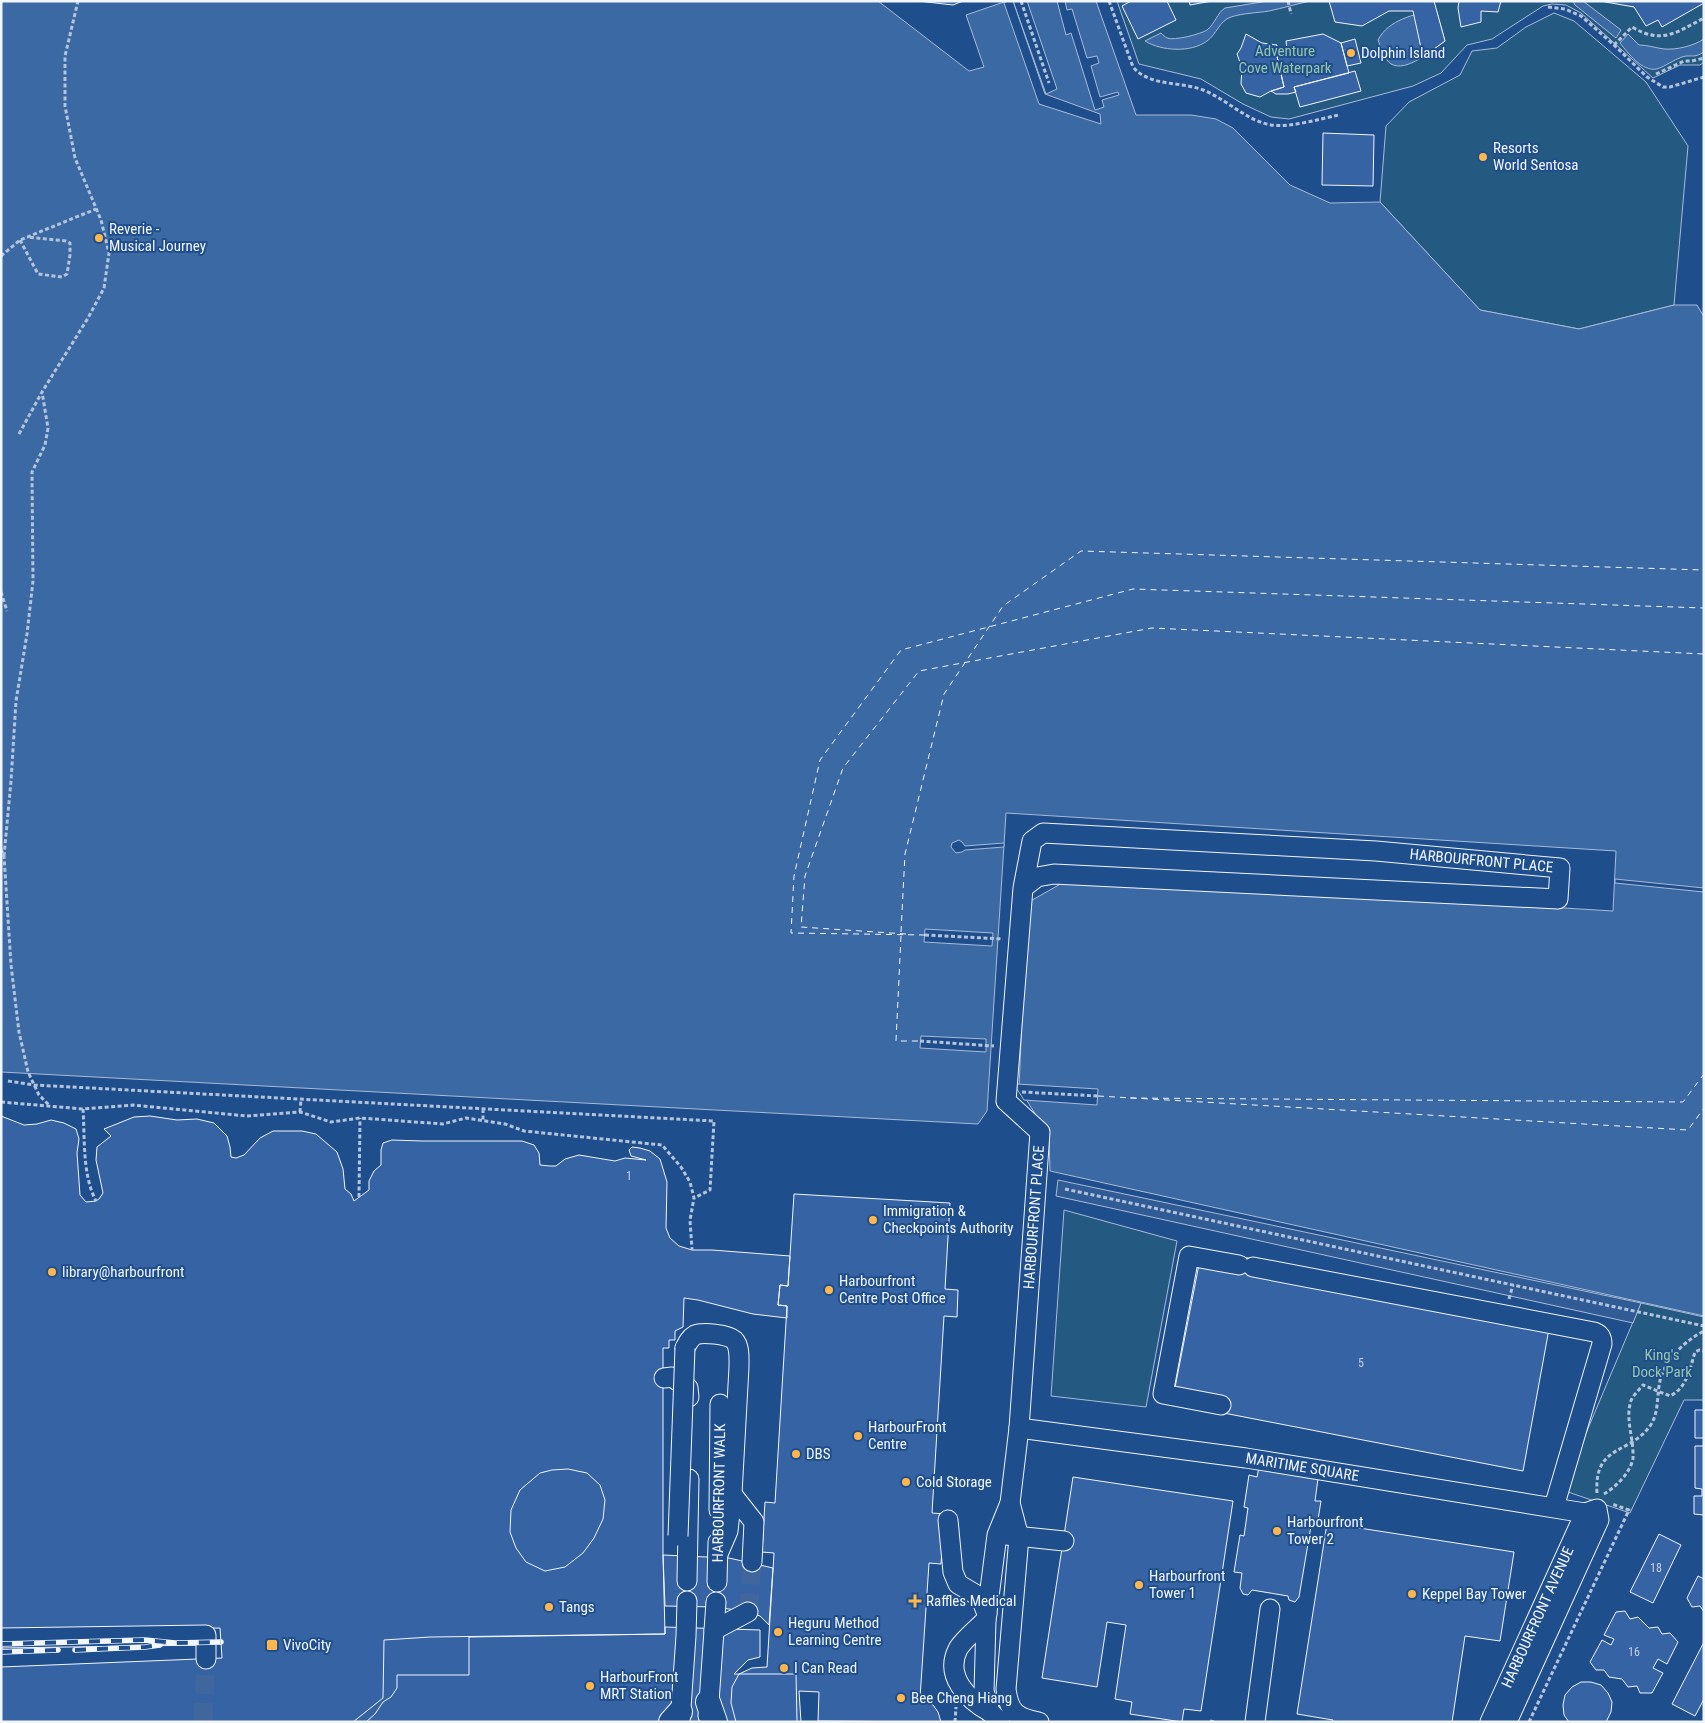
<svg xmlns="http://www.w3.org/2000/svg" width="1705" height="1723" viewBox="0 0 1705 1723" font-family="'Roboto Condensed',sans-serif">
  <style>
    .green { fill: #245a82; stroke: #a8bbd7 }
    .parking { fill: #305b95; stroke: #a8bbd7 }
    .water { fill: #3b69a3; stroke: #a8bbd7 }
    .pier { fill: #1f4e8c; stroke: #a8bbd7 }
    .lines { fill: none; stroke-linecap: round; stroke-linejoin: round }
    .ferry { stroke: #f2f6ff; stroke-width: 1; stroke-dasharray: 6 5; stroke-linecap: butt }
    .building { fill: #3563a3; stroke: #f2f6ff }
    .minor-tunnel { stroke: #3f679d; stroke-width: 19; stroke-dasharray: 19 9; stroke-linecap: butt }
    .minor-casing { stroke: #f2f6ff; stroke-width: 21 }
    .major-casing { stroke: #f2f6ff; stroke-width: 26 }
    .path { stroke: #b3c4dc; stroke-width: 3; stroke-dasharray: 4 2.5; stroke-linecap: butt }
    .minor { stroke: #1f4e8c; stroke-width: 19 }
    .major { stroke: #1f4e8c; stroke-width: 24 }
    .rail-casing { stroke: #f2f6ff; stroke-width: 5.5 }
    .rail { stroke: #1f4e8c; stroke-width: 4; stroke-dasharray: 11; stroke-linecap: butt }
    .minor-bridge-casing { stroke: #f2f6ff; stroke-width: 21; stroke-linecap: butt }
    .minor-bridge { stroke: #1f4e8c; stroke-width: 19 }
    .poi-dot { fill: #ffb74d; stroke: #1f4e8c; stroke-width: 2 }
    .labels { text-anchor: middle; dominant-baseline: central; stroke-width: 4; stroke-linejoin: round; paint-order: stroke }
    .number-label { font-size: 12px; fill: #c3d1e8 }
    .park-label { font-size: 15px; fill: #97c8a6; stroke: #1f4e8c }
    .poi-label { font-size: 15px; fill: #f2f6ff; stroke: #1f4e8c; text-anchor: start }
    .street-label { font-size: 15px; fill: #f2f6ff; stroke: #1f4e8c }
  </style>
  <rect width="100%" height="100%" fill="#1f4e8c"/>
  <path class="green" d="M 1117,1 L 1704,1 L 1704,62 L 1700,65 L 1680,65 L 1653,78 L 1581,13 L 1566,5 L 1552,4 L 1543,6 L 1492,39 L 1467,45 L 1441,73 L 1413,86 L 1289,119 L 1271,117 L 1243,104 L 1201,79 L 1139,64 Z
    M 1554,13 L 1574,21 L 1646,82 L 1688,146 L 1674,305 L 1579,329 L 1480,310 L 1380,202 L 1386,126 L 1409,102 L 1460,75 L 1472,51 L 1497,48 L 1526,27 Z
    M 1064,1210 L 1177,1241 L 1146,1407 L 1051,1396 Z
    M 1641,1303 L 1704,1317 L 1704,1400 L 1684,1400 L 1630,1513 L 1562,1490 Z"/>
  <path class="parking" d="M 1058,1180 L 1641,1303 L 1633,1323 L 1056,1196 Z"/>
  <path class="water" d="M 1,1 L 878,1 L 969,71 L 984,67 L 966,15 L 1007,1 L 1013,1 L 1046,94 L 1057,89 L 1027,1 L 1096,1 L 1136,115 L 1191,115 L 1216,119 L 1233,128 L 1290,185 L 1330,203 L 1380,202 L 1480,310 L 1579,329 L 1674,305 L 1697,305 L 1704,317 L 1704,1316 L 1050,1171 L 1049,1136 L 1019,1088 L 1027,903 L 1071,878 L 1613,911 L 1616,851 L 1006,813 L 987,1111 L 978,1124 L 1,1072 Z
    M 1268,1 L 1310,1 C 1297,4 1283,8 1269,11 C 1257,13 1243,13 1231,17 C 1219,21 1217,34 1207,41 C 1191,53 1161,51 1145,41 L 1161,33 C 1163,35 1165,37 1167,38 C 1174,41 1201,34 1207,30 C 1215,24 1217,13 1225,8 Z
    M 1573,1 L 1583,1 L 1621,30 L 1616,38 L 1575,5 Z
    M 1436,9 L 1445,41 C 1433,49 1407,73 1391,64 C 1384,59 1381,47 1378,40 C 1389,19 1414,15 1436,9 Z
    M 1628,34 L 1639,45 C 1648,45 1656,48 1664,49 C 1677,50 1693,46 1704,39 L 1704,52 C 1693,59 1692,54 1682,57 C 1673,60 1666,66 1657,69 C 1642,72 1628,53 1620,43 Z"/>
  <path class="pier" d="M 1007,1 L 1013,1 L 1045,94 L 1100,114 L 1101,124 L 1039,104 L 1004,3 Z
    M 1057,1 L 1065,1 L 1067,10 L 1072,9 L 1087,58 L 1097,56 L 1099,63 L 1091,66 L 1100,97 L 1118,92 L 1119,95 L 1102,100 L 1104,107 L 1095,110 L 1071,33 L 1066,35 Z
    M 959,840 L 962,842 L 965,846 L 1004,843 L 1004,847 L 965,850 L 962,852 L 956,853 L 951,847 L 952,843 Z
    M 1615,879 L 1704,888 L 1704,892 L 1615,883 Z
    M 925,929 L 993,933 L 992,946 L 924,942 Z
    M 921,1036 L 986,1039 L 986,1052 L 920,1048 Z
    M 1017,1084 L 1098,1089 L 1097,1105 L 1024,1100 L 1017,1089 Z"/>
  <g class="lines">
    <path class="ferry" d="M 901,932 L 905,854 L 944,694 L 1003,606 L 1081,551 L 1704,570
      M 906,934 L 801,927 L 805,876 L 843,768 L 919,671 L 1152,628 L 1704,654
      M 925,935 L 791,933 L 794,876 L 820,760 L 901,650 L 1133,589 L 1704,608
      M 901,936 L 896,1041 L 920,1041
      M 1098,1096 L 1688,1130 L 1704,1108
      M 1130,1098 L 1683,1102 L 1704,1074"/>
  </g>
  <path class="building" d="M 918,1 L 963,1 L 953,5 Z
    M 1131,1 L 1167,1 L 1176,20 L 1138,39 L 1122,6 Z
    M 1189,1 L 1212,1 L 1190,5 Z
    M 1329,1 L 1434,1 L 1445,41 L 1423,57 L 1413,11 L 1389,11 L 1362,26 L 1335,22 Z
    M 1459,1 L 1501,1 L 1498,12 L 1481,11 L 1481,22 L 1461,27 L 1458,8 Z
    M 1704,1 L 1704,3 L 1662,27 L 1658,20 L 1646,26 L 1634,7 L 1600,1 Z
    M 1246,34 L 1262,43 L 1277,45 L 1276,52 L 1284,87 L 1271,91 L 1260,97 L 1246,93 L 1241,84 L 1242,68 L 1237,54 L 1241,48 Z
    M 1323,34 L 1341,43 L 1349,73 L 1294,87 L 1296,92 L 1288,94 L 1276,94 L 1271,91 L 1284,87 L 1276,52 L 1287,50 L 1286,41 Z
    M 1355,39 L 1361,63 L 1347,66 L 1341,43 Z
    M 1355,71 L 1361,91 L 1300,107 L 1294,87 Z
    M 1323,133 L 1374,135 L 1373,186 L 1322,185 Z
    M 1,1116 L 24,1125 L 37,1124 L 51,1120 L 64,1123 L 76,1129 L 79,1139 L 77,1153 L 80,1195 L 86,1202 L 96,1201 L 99,1199 L 103,1193 L 96,1160 L 97,1147 L 111,1136 L 104,1129 L 134,1117 L 150,1116 L 177,1120 L 197,1119 L 214,1123 L 227,1136 L 230,1147 L 231,1157 L 236,1158 L 244,1155 L 260,1138 L 273,1131 L 302,1131 L 316,1134 L 337,1152 L 343,1169 L 345,1189 L 351,1194 L 354,1201 L 369,1190 L 369,1181 L 374,1171 L 381,1165 L 381,1150 L 383,1143 L 392,1140 L 422,1141 L 522,1141 L 534,1145 L 539,1153 L 540,1165 L 550,1166 L 556,1166 L 565,1159 L 579,1155 L 615,1161 L 625,1158 L 646,1160 L 631,1156 L 629,1150 L 632,1147 L 640,1148 L 650,1151 L 660,1159 L 667,1182 L 666,1228 L 670,1238 L 679,1246 L 692,1250 L 712,1250 L 790,1256 L 788,1286 L 780,1285 L 778,1305 L 787,1306 L 787,1318 L 753,1314 L 698,1300 L 684,1298 L 683,1327 L 675,1331 L 675,1340 L 669,1340 L 669,1348 L 663,1348 L 663,1555 L 665,1634 L 469,1637 L 469,1675 L 397,1675 L 397,1688 L 391,1697 L 383,1702 L 375,1714 L 366,1722 L 1,1722 L 1,1667 L 222,1658 L 220,1628 L 1,1633 Z
    M 794,1194 L 950,1203 L 945,1289 L 958,1290 L 957,1317 L 944,1316 L 932,1513 L 945,1514 L 941,1564 L 929,1563 L 920,1698 L 933,1705 L 938,1712 L 941,1722 L 818,1721 L 819,1692 L 799,1691 L 801,1722 L 736,1722 L 731,1703 L 732,1687 L 739,1674 L 752,1668 L 767,1667 L 774,1553 L 762,1552 L 765,1502 L 775,1503 L 787,1306 L 778,1305 L 780,1285 L 788,1286 Z
    M 1202,1249 L 1551,1318 L 1523,1471 L 1172,1403 Z
    M 1695,1410 L 1704,1410 L 1704,1438 L 1695,1438 Z
    M 1695,1446 L 1704,1446 L 1704,1515 L 1694,1514 L 1694,1496 L 1702,1496 L 1702,1489 L 1695,1488 Z
    M 1260,1462 L 1319,1471 L 1315,1501 L 1321,1501 L 1317,1526 L 1311,1526 L 1299,1597 L 1295,1602 L 1289,1600 L 1288,1596 L 1252,1590 L 1248,1595 L 1243,1594 L 1240,1588 L 1242,1573 L 1234,1572 L 1240,1535 L 1244,1536 L 1248,1508 L 1244,1507 L 1249,1475 L 1257,1477 Z
    M 568,1469 L 587,1473 L 600,1485 L 605,1500 L 603,1519 L 594,1538 L 583,1553 L 565,1567 L 545,1571 L 526,1562 L 516,1548 L 510,1532 L 511,1510 L 520,1490 L 540,1473 L 552,1470 Z
    M 1073,1477 L 1233,1501 L 1201,1711 L 1184,1709 L 1182,1722 L 1130,1714 L 1132,1702 L 1115,1699 L 1126,1625 L 1107,1622 L 1097,1687 L 1042,1678 Z
    M 1327,1523 L 1514,1552 L 1500,1641 L 1465,1636 L 1452,1722 L 1332,1722 L 1333,1720 L 1297,1714 Z
    M 1659,1534 L 1681,1545 L 1653,1603 L 1630,1592 Z
    M 663,1555 L 729,1558 L 773,1568 L 769,1625 L 760,1616 L 748,1612 L 716,1607 L 665,1606 Z
    M 1698,1576 L 1704,1579 L 1704,1612 L 1700,1606 L 1692,1607 L 1687,1598 Z
    M 1625,1611 L 1630,1619 L 1638,1617 L 1649,1628 L 1658,1627 L 1662,1634 L 1670,1633 L 1678,1642 L 1667,1664 L 1658,1659 L 1653,1668 L 1663,1673 L 1652,1693 L 1640,1693 L 1637,1686 L 1628,1687 L 1622,1679 L 1609,1677 L 1604,1670 L 1596,1670 L 1590,1662 L 1602,1640 L 1611,1645 L 1614,1639 L 1604,1635 L 1616,1612 Z
    M 665,1627 L 760,1630 L 760,1657 L 748,1660 L 734,1674 L 796,1674 L 797,1722 L 353,1722 L 383,1698 L 384,1640 L 430,1637 L 665,1634 Z
    M 1704,1642 L 1704,1699 L 1695,1716 L 1672,1704 Z
    M 1581,1682 L 1591,1682 L 1601,1685 L 1608,1693 L 1612,1702 L 1611,1712 L 1606,1722 L 1569,1722 L 1564,1715 L 1563,1705 L 1565,1695 L 1572,1687 Z"/>
  <g class="lines">
    <path class="minor-tunnel" d="M 748,1612 L 749,1608 L 752,1562
      M 203,1722 L 206,1659"/>
    <defs>
      <g id="minor">
        <path d="M 1253,1267 L 1594,1332 C 1600,1334 1602,1337 1602,1344 L 1554,1507"/>
        <path d="M 685,1348 C 688,1342 690,1338 695,1335 C 702,1332 728,1334 734,1340 C 740,1346 739,1358 739,1367 L 732,1494 L 728,1531 L 718,1554"/>
        <path d="M 664,1378 L 672,1377 L 688,1388 L 689,1397"/>
        <path d="M 1221,1405 L 1163,1394 L 1189,1256 L 1239,1265"/>
        <path id="s1" d="M 1019,1428 L 1246,1458 L 1585,1513 L 1597,1509 L 1599,1520 L 1507,1722"/>
        <path d="M 732,1494 L 754,1522 L 752,1562"/>
        <path d="M 1010,1503 L 1019,1537 L 1006,1689 C 1009,1712 1016,1718 1039,1722"/>
        <path d="M 719,1510 L 720,1404"/>
        <path d="M 948,1520 L 953,1572 L 958,1584 L 975,1594 L 982,1601 L 987,1614"/>
        <path d="M 1006,1535 L 1064,1541"/>
        <path d="M 687,1581 L 689,1479"/>
        <path d="M 717,1582 L 718,1542"/>
        <path d="M 986,1620 C 978,1628 963,1640 958,1649 C 944,1676 968,1700 990,1712"/>
        <path d="M 714,1630 L 748,1612"/>
        <path d="M 1,1638 L 206,1635 L 206,1659"/>
        <path d="M 708,1716 L 716,1602"/>
        <path d="M 680,1722 L 686,1636 L 687,1601"/>
        <path id="s2" d="M 1000,1722 L 990,1712 L 984,1691 L 986,1620 L 997,1535 L 1010,1503 L 1019,1428 L 1040,1132 L 1006,1101 L 1023,888 L 1032,841 L 1043,833 L 1376,851 L 1560,868 L 1558,899 L 1054,874 L 1037,877 L 1023,888"/>
        <path d="M 1255,1722 L 1270,1609"/>
        <path id="s3" d="M 1490,1722 L 1585,1513"/>
      </g>
      <path id="major" d="M 708,1702 L 715,1722
        M 671,1722 L 680,1712"/>
    </defs>
    <use href="#minor" class="minor-casing"/>
    <use href="#major" class="major-casing"/>
    <path class="path" d="M 1021,1 L 1049,83
      M 1109,1 L 1133,67 C 1150,87 1180,81 1203,90 C 1228,100 1245,120 1271,125 C 1290,128 1319,119 1339,115
      M 1288,1 L 1291,14
      M 1548,7 L 1565,9 L 1581,16 L 1614,45 L 1647,77 L 1663,87 L 1670,87 L 1704,77
      M 1614,45 L 1632,27 C 1662,45 1677,32 1704,18
      M 1656,74 L 1684,61 L 1692,61 L 1704,58
      M 20,240 L 38,274 L 62,277 L 67,274 L 70,255 L 70,243 L 66,241 L 27,237
      M 1,256 L 20,240 L 96,209
      M 19,434 L 42,392 L 88,318 L 104,288 L 109,253 L 101,220 L 75,158 L 65,106 L 65,56 L 78,1
      M 1,592 L 7,611
      M 1,849 L 4,856 L 11,965 L 19,1032 L 28,1072 L 39,1095 L 49,1105
      M 4,856 L 11,781 L 16,701 L 27,634 L 33,581 L 32,472 L 45,445 L 48,428 L 42,392
      M 925,935 L 1003,939
      M 920,1041 L 994,1046
      M 8,1081 L 34,1085 L 714,1121 L 710,1190 L 694,1198
      M 1022,1092 L 1098,1096
      M 1,1102 L 83,1109 L 133,1105 L 247,1116 L 300,1112 L 331,1122 L 360,1118 L 443,1124 L 466,1118 L 505,1124 L 524,1131 L 662,1145 L 681,1167 L 690,1182 L 694,1198 L 690,1220 L 692,1250
      M 83,1109 C 85,1139 82,1174 96,1201
      M 483,1109 L 483,1121
      M 300,1112 L 301,1099
      M 1065,1189 L 1704,1326
      M 359,1197 L 360,1118
      M 1509,1299 L 1513,1285
      M 1597,1493 C 1594,1444 1629,1455 1650,1426 C 1660,1412 1656,1393 1661,1377 C 1667,1358 1686,1340 1704,1331
      M 1604,1494 C 1616,1487 1631,1472 1633,1458 C 1634,1440 1626,1422 1630,1404 C 1631,1397 1639,1390 1643,1385 L 1670,1396 C 1687,1388 1690,1368 1695,1352 L 1699,1350 L 1704,1351
      M 1210,1721 L 1214,1722
      M 955,1722 L 956,1707
      M 1529,1722 L 1629,1510 L 1612,1504"/>
    <use href="#minor" class="minor"/>
    <use href="#major" class="major"/>
    <defs>
      <path id="rail" d="M 1,1644 L 145,1640 L 175,1643 L 221,1642
        M 75,1650 L 145,1647 L 160,1645
        M 1,1652 L 58,1650"/>
    </defs>
    <use href="#rail" class="rail-casing"/>
    <use href="#rail" class="rail"/>
    <defs>
      <path id="minor-bridge" d="M 678,1536 L 685,1348"/>
    </defs>
    <use href="#minor-bridge" class="minor-bridge-casing"/>
    <use href="#minor-bridge" class="minor-bridge"/>
  </g>
  <g class="poi-dot">
    <circle cx="1351" cy="53" r="5"/>
    <circle cx="1483" cy="157" r="5"/>
    <circle cx="99" cy="238" r="5"/>
    <circle cx="873" cy="1220" r="5"/>
    <circle cx="52" cy="1272" r="5"/>
    <circle cx="829" cy="1290" r="5"/>
    <circle cx="858" cy="1436" r="5"/>
    <circle cx="796" cy="1454" r="5"/>
    <circle cx="906" cy="1482" r="5"/>
    <circle cx="1277" cy="1531" r="5"/>
    <circle cx="1139" cy="1585" r="5"/>
    <circle cx="1412" cy="1594" r="5"/>
    <path d="M912.5 1593.5h5v5h5v5h-5v5h-5v-5h-5v-5h5z"/>
    <circle cx="549" cy="1607" r="5"/>
    <circle cx="778" cy="1632" r="5"/>
    <rect x="266" y="1639" width="12" height="12" rx="2.5"/>
    <circle cx="784" cy="1668" r="5"/>
    <circle cx="590" cy="1686" r="5"/>
    <circle cx="901" cy="1698" r="5"/>
  </g>
  <g class="labels">
    <g class="number-label">
      <text x="629" y="1176">1</text>
      <text x="1361" y="1363">5</text>
      <text x="1656" y="1568">18</text>
      <text x="1634" y="1652">16</text>
    </g>
    <g class="park-label">
      <text x="1285" y="51">Adventure<tspan x="1285" dy="17">Cove Waterpark</tspan></text>
      <text x="1662" y="1355">King's<tspan x="1662" dy="17">Dock Park</tspan></text>
    </g>
    <g class="poi-label">
      <text x="1361" y="53">Dolphin Island</text>
      <text x="1493" y="148">Resorts<tspan x="1493" dy="17">World Sentosa</tspan></text>
      <text x="109" y="229">Reverie -<tspan x="109" dy="17">Musical Journey</tspan></text>
      <text x="883" y="1211">Immigration &amp;<tspan x="883" dy="17">Checkpoints Authority</tspan></text>
      <text x="62" y="1272">library@harbourfront</text>
      <text x="839" y="1281">Harbourfront<tspan x="839" dy="17">Centre Post Office</tspan></text>
      <text x="868" y="1427">HarbourFront<tspan x="868" dy="17">Centre</tspan></text>
      <text x="806" y="1454">DBS</text>
      <text x="916" y="1482">Cold Storage</text>
      <text x="1287" y="1522">Harbourfront<tspan x="1287" dy="17">Tower 2</tspan></text>
      <text x="1149" y="1576">Harbourfront<tspan x="1149" dy="17">Tower 1</tspan></text>
      <text x="1422" y="1594">Keppel Bay Tower</text>
      <text x="926" y="1601">Raffles Medical</text>
      <text x="559" y="1607">Tangs</text>
      <text x="788" y="1623">Heguru Method<tspan x="788" dy="17">Learning Centre</tspan></text>
      <text x="283" y="1645">VivoCity</text>
      <text x="794" y="1668">I Can Read</text>
      <text x="600" y="1677">HarbourFront<tspan x="600" dy="17">MRT Station</tspan></text>
      <text x="911" y="1698">Bee Cheng Hiang</text>
    </g>
    <g class="street-label">
      <text stroke="none"><textPath href="#s2" startOffset="1360">HARBOURFRONT PLACE</textPath></text>
      <text stroke="none"><textPath href="#s2" startOffset="514">HARBOURFRONT PLACE</textPath></text>
      <text stroke="none"><textPath href="#s1" startOffset="286">MARITIME SQUARE</textPath></text>
      <text transform="translate(719 1493) rotate(-89)">HARBOURFRONT WALK</text>
      <text stroke="none"><textPath href="#s3" startOffset="115">HARBOURFRONT AVENUE</textPath></text>
    </g>
  </g>
  <rect width="1705" height="1723" fill="none" stroke="#f2f6ff" stroke-width="5"/>
</svg>
